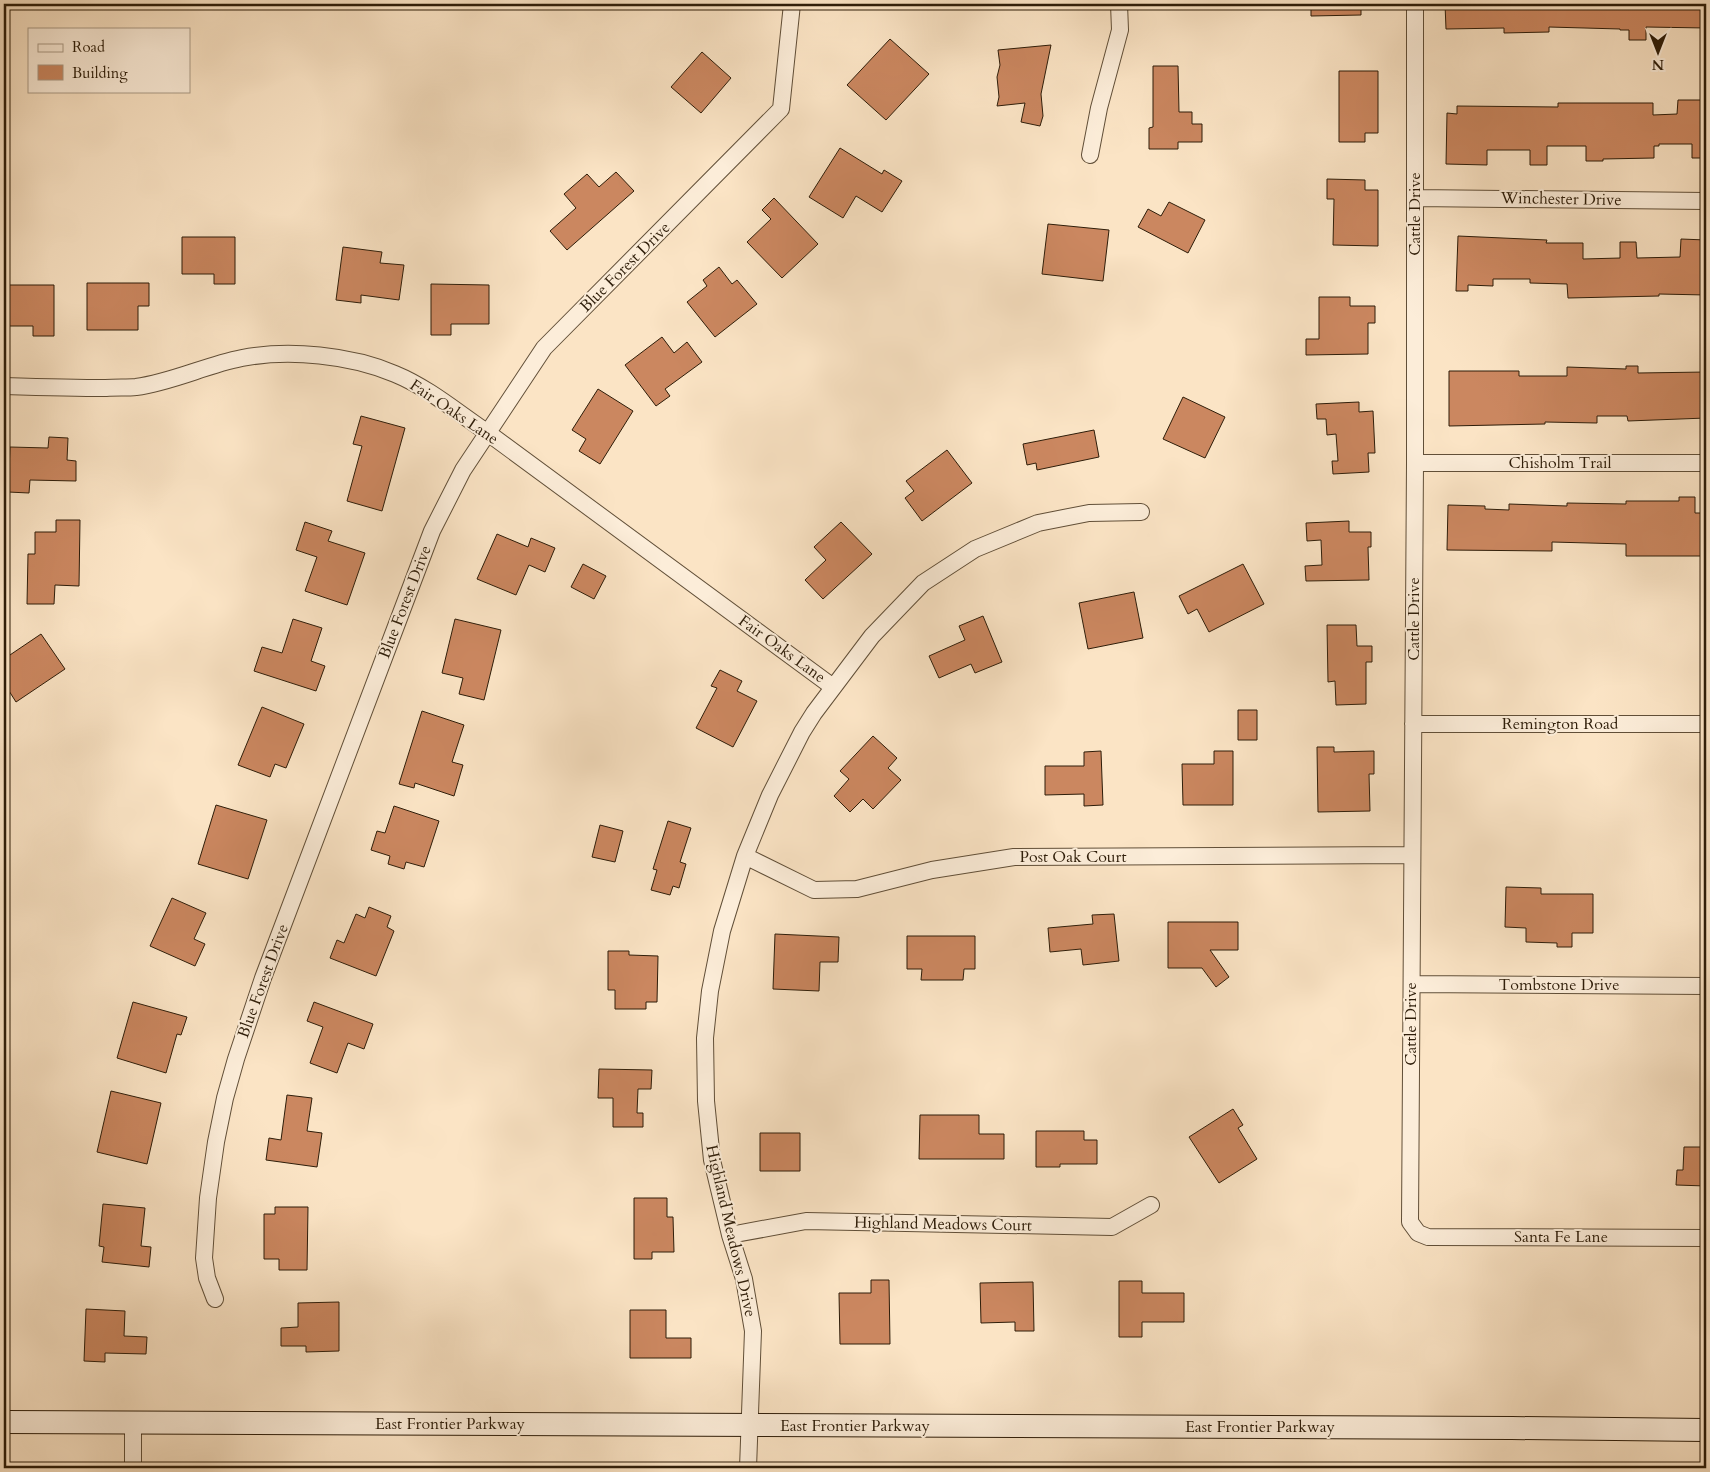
<svg xmlns="http://www.w3.org/2000/svg" width="1710" height="1472" viewBox="0 0 1710 1472" font-family="Cardo,serif">
  <style>
    .building { fill: #cb8760; stroke: #2e1d09 }
    .lines { fill: none; stroke-linecap: round; stroke-linejoin: round }
    .street-casing { stroke: #614f38; stroke-width: 18 }
    .secondary-casing { stroke: #2e1d09; stroke-width: 24 }
    .street { stroke: #fcedd9; stroke-width: 16 }
    .secondary { stroke: #fcedd9; stroke-width: 22 }
    .labels { text-anchor: middle; dominant-baseline: central; stroke-width: 4; stroke-linejoin: round; paint-order: stroke }
    .street-label { font-size: 16px; fill: #2e1d09; stroke: #fcedd9 }
  </style>
  <rect width="100%" height="100%" fill="#fbe4c5"/>
  <filter id="stains"><feTurbulence type="fractalNoise" baseFrequency=".004" numOctaves="4"/><feColorMatrix values="0 0 0 0 .2 0 0 0 0 .09 0 0 0 0 .02 0 0 0 .5 -.17"/></filter>
  <radialGradient id="worn" r=".72"><stop offset=".6" stop-color="#630" stop-opacity="0"/><stop offset="1" stop-color="#630" stop-opacity=".3"/></radialGradient>
  <path class="building" d="M 1311,4 L 1361,4 L 1361,15 L 1311,16 Z
    M 1445,4 L 1706,4 L 1706,28 L 1646,27 L 1646,40 L 1629,40 L 1629,30 L 1620,30 L 1620,29 L 1549,27 L 1549,32 L 1504,33 L 1504,28 L 1446,29 Z
    M 890,39 L 929,74 L 886,120 L 847,85 Z
    M 1051,45 L 1041,94 L 1043,116 L 1040,126 L 1021,122 L 1025,103 L 997,106 L 999,97 L 997,77 L 1000,65 L 998,50 Z
    M 702,52 L 731,78 L 701,113 L 671,87 Z
    M 1153,66 L 1178,66 L 1179,112 L 1192,112 L 1192,124 L 1202,124 L 1202,142 L 1178,142 L 1178,149 L 1149,149 L 1149,128 L 1153,127 Z
    M 1339,71 L 1378,71 L 1378,133 L 1365,133 L 1365,142 L 1339,142 Z
    M 1678,100 L 1706,100 L 1706,158 L 1692,158 L 1692,144 L 1659,144 L 1659,146 L 1654,146 L 1654,158 L 1603,159 L 1603,161 L 1586,161 L 1586,146 L 1547,146 L 1547,165 L 1530,165 L 1530,150 L 1487,150 L 1487,165 L 1446,164 L 1447,113 L 1457,114 L 1457,106 L 1558,107 L 1558,103 L 1653,103 L 1653,115 L 1677,114 Z
    M 840,148 L 882,174 L 884,170 L 902,181 L 882,212 L 856,196 L 843,218 L 809,197 Z
    M 616,172 L 634,191 L 567,250 L 550,231 L 576,208 L 564,194 L 587,174 L 599,187 Z
    M 1327,179 L 1365,180 L 1365,190 L 1378,190 L 1378,246 L 1333,245 L 1334,199 L 1327,199 Z
    M 774,198 L 818,244 L 782,278 L 747,242 L 771,219 L 762,210 Z
    M 1169,202 L 1205,220 L 1188,253 L 1138,227 L 1148,209 L 1161,216 Z
    M 1048,224 L 1109,230 L 1103,281 L 1042,274 Z
    M 1458,236 L 1547,240 L 1546,243 L 1583,243 L 1583,259 L 1620,258 L 1620,242 L 1636,242 L 1637,258 L 1680,257 L 1681,239 L 1706,240 L 1706,295 L 1659,294 L 1659,296 L 1568,298 L 1567,284 L 1530,283 L 1530,279 L 1493,279 L 1493,286 L 1468,285 L 1468,291 L 1456,291 Z
    M 182,237 L 235,237 L 235,284 L 214,284 L 214,274 L 182,274 Z
    M 343,247 L 382,252 L 380,263 L 404,265 L 399,300 L 361,295 L 361,303 L 336,300 Z
    M 719,267 L 732,284 L 737,280 L 757,304 L 715,337 L 687,302 L 707,286 L 703,280 Z
    M 87,283 L 149,283 L 149,306 L 138,306 L 138,330 L 87,330 Z
    M 431,284 L 489,285 L 489,324 L 451,324 L 451,335 L 431,335 Z
    M 4,285 L 54,285 L 54,336 L 33,336 L 33,326 L 4,326 Z
    M 1319,297 L 1350,297 L 1350,306 L 1375,306 L 1375,323 L 1368,323 L 1368,354 L 1306,355 L 1306,339 L 1319,339 Z
    M 662,337 L 674,353 L 687,342 L 702,362 L 665,389 L 670,396 L 656,406 L 625,365 Z
    M 1626,366 L 1638,366 L 1638,373 L 1706,372 L 1706,418 L 1628,421 L 1627,416 L 1597,416 L 1597,423 L 1545,422 L 1545,424 L 1449,426 L 1449,371 L 1519,371 L 1519,376 L 1567,376 L 1567,367 L 1626,369 Z
    M 598,389 L 633,411 L 600,464 L 579,451 L 586,439 L 572,430 Z
    M 1183,397 L 1225,417 L 1205,458 L 1163,439 Z
    M 1359,402 L 1359,412 L 1373,411 L 1375,453 L 1368,453 L 1369,472 L 1333,474 L 1332,461 L 1338,461 L 1336,434 L 1327,435 L 1326,419 L 1317,419 L 1316,404 Z
    M 361,416 L 405,428 L 382,511 L 347,501 L 362,446 L 353,444 Z
    M 1094,430 L 1099,457 L 1037,470 L 1036,463 L 1027,465 L 1023,444 Z
    M 49,437 L 68,438 L 67,460 L 76,461 L 76,481 L 30,480 L 29,493 L 8,492 L 10,447 L 48,448 Z
    M 947,450 L 972,483 L 922,521 L 905,498 L 914,491 L 906,481 Z
    M 1679,497 L 1695,497 L 1695,513 L 1706,513 L 1706,556 L 1626,556 L 1626,544 L 1552,542 L 1552,551 L 1447,550 L 1448,505 L 1485,506 L 1485,509 L 1509,510 L 1509,504 L 1567,506 L 1567,503 L 1626,504 L 1626,501 L 1679,501 Z
    M 56,520 L 80,520 L 79,586 L 55,585 L 54,604 L 27,604 L 28,554 L 35,554 L 35,532 L 56,532 Z
    M 1349,521 L 1349,532 L 1371,532 L 1371,547 L 1368,547 L 1369,580 L 1306,581 L 1305,566 L 1322,565 L 1321,540 L 1307,541 L 1306,523 Z
    M 305,522 L 332,531 L 328,541 L 365,553 L 347,605 L 305,591 L 317,557 L 296,550 Z
    M 841,522 L 872,554 L 823,599 L 805,580 L 826,560 L 814,547 Z
    M 497,534 L 528,547 L 531,538 L 555,548 L 545,572 L 529,565 L 516,595 L 477,579 Z
    M 583,564 L 606,576 L 594,599 L 571,587 Z
    M 1243,564 L 1264,604 L 1209,632 L 1197,609 L 1188,614 L 1179,596 Z
    M 1134,592 L 1143,638 L 1088,649 L 1079,603 Z
    M 983,616 L 1002,662 L 975,673 L 971,664 L 939,678 L 929,656 L 965,640 L 959,626 Z
    M 293,619 L 322,628 L 311,661 L 325,666 L 316,691 L 254,671 L 262,647 L 282,653 Z
    M 455,619 L 501,630 L 484,700 L 459,694 L 463,678 L 442,673 Z
    M 1327,625 L 1356,625 L 1357,646 L 1372,646 L 1372,662 L 1366,662 L 1366,704 L 1336,705 L 1335,681 L 1328,682 Z
    M 41,634 L 65,669 L 16,702 L 4,683 L 4,659 Z
    M 720,670 L 742,681 L 737,691 L 757,701 L 733,747 L 696,728 L 717,688 L 711,686 Z
    M 262,707 L 304,724 L 286,768 L 275,764 L 270,777 L 238,765 Z
    M 1238,710 L 1257,710 L 1257,740 L 1238,740 Z
    M 422,711 L 464,725 L 452,762 L 463,765 L 454,796 L 415,783 L 414,788 L 399,784 Z
    M 873,736 L 897,758 L 888,768 L 901,780 L 873,809 L 863,799 L 850,812 L 834,796 L 849,779 L 840,771 Z
    M 1317,747 L 1334,747 L 1334,752 L 1374,751 L 1374,774 L 1369,774 L 1370,811 L 1318,812 Z
    M 1101,751 L 1103,805 L 1084,806 L 1084,794 L 1045,795 L 1045,766 L 1084,766 L 1084,752 Z
    M 1214,751 L 1233,751 L 1233,805 L 1183,805 L 1182,764 L 1214,764 Z
    M 216,805 L 267,820 L 248,879 L 198,864 Z
    M 394,806 L 439,821 L 424,867 L 406,862 L 404,869 L 388,864 L 390,856 L 371,850 L 377,831 L 385,833 Z
    M 668,821 L 691,828 L 680,862 L 686,864 L 679,888 L 673,886 L 670,895 L 651,890 L 657,870 L 653,869 Z
    M 600,825 L 623,831 L 615,862 L 592,857 Z
    M 1506,887 L 1541,888 L 1541,894 L 1593,894 L 1593,933 L 1572,933 L 1572,947 L 1557,947 L 1557,943 L 1526,942 L 1526,928 L 1505,927 Z
    M 172,898 L 206,913 L 194,939 L 205,944 L 195,966 L 150,946 Z
    M 369,907 L 391,916 L 387,927 L 394,931 L 376,976 L 330,958 L 337,940 L 344,943 L 356,914 L 365,918 Z
    M 1114,914 L 1119,961 L 1083,965 L 1081,949 L 1050,952 L 1048,928 L 1093,924 L 1092,915 Z
    M 1168,922 L 1238,922 L 1238,950 L 1210,950 L 1229,977 L 1216,987 L 1202,968 L 1168,968 Z
    M 775,934 L 839,937 L 838,962 L 820,962 L 819,991 L 773,989 Z
    M 907,936 L 975,936 L 975,969 L 964,969 L 963,980 L 921,980 L 922,969 L 907,969 Z
    M 608,951 L 629,951 L 629,955 L 658,956 L 657,1002 L 646,1002 L 646,1009 L 615,1009 L 615,990 L 608,990 Z
    M 133,1002 L 187,1017 L 181,1035 L 177,1034 L 166,1073 L 117,1058 Z
    M 314,1002 L 373,1024 L 364,1049 L 348,1043 L 337,1073 L 310,1063 L 323,1027 L 307,1021 Z
    M 599,1069 L 652,1070 L 651,1089 L 638,1089 L 637,1113 L 643,1113 L 643,1127 L 613,1127 L 613,1098 L 598,1098 Z
    M 111,1091 L 161,1103 L 147,1164 L 97,1152 Z
    M 287,1095 L 312,1098 L 307,1131 L 322,1133 L 317,1167 L 266,1160 L 269,1138 L 281,1140 Z
    M 1233,1109 L 1243,1125 L 1238,1128 L 1257,1159 L 1219,1183 L 1189,1137 Z
    M 920,1115 L 979,1115 L 979,1134 L 1004,1134 L 1004,1159 L 919,1159 Z
    M 1036,1131 L 1084,1131 L 1084,1140 L 1097,1140 L 1097,1164 L 1060,1164 L 1060,1167 L 1036,1167 Z
    M 760,1133 L 800,1133 L 800,1171 L 760,1171 Z
    M 1684,1147 L 1706,1147 L 1706,1186 L 1676,1185 L 1677,1170 L 1683,1170 Z
    M 634,1198 L 667,1198 L 667,1217 L 673,1217 L 674,1252 L 652,1252 L 652,1259 L 634,1259 Z
    M 103,1204 L 145,1208 L 141,1246 L 151,1247 L 149,1267 L 102,1262 L 104,1247 L 99,1246 Z
    M 275,1207 L 308,1207 L 307,1270 L 279,1270 L 279,1259 L 264,1259 L 264,1214 L 275,1214 Z
    M 871,1280 L 889,1280 L 890,1344 L 840,1344 L 839,1293 L 871,1293 Z
    M 1119,1281 L 1142,1281 L 1142,1293 L 1184,1293 L 1184,1322 L 1142,1322 L 1142,1337 L 1119,1337 Z
    M 1033,1282 L 1034,1331 L 1015,1331 L 1015,1322 L 981,1323 L 980,1283 Z
    M 339,1302 L 339,1351 L 306,1352 L 306,1346 L 281,1346 L 281,1328 L 298,1327 L 298,1303 Z
    M 86,1309 L 125,1311 L 124,1336 L 147,1337 L 146,1354 L 105,1353 L 105,1362 L 84,1361 Z
    M 630,1310 L 666,1310 L 666,1338 L 691,1338 L 691,1358 L 630,1358 Z"/>
  <g class="lines">
    <defs>
      <path id="street" d="M 1415,4 L 1415,463 L 1410,1222 L 1418,1233 L 1428,1237 L 1706,1238
        M 1090,155 L 1099,108 L 1120,30 L 1119,4
        M 1415,198 L 1706,201
        M 4,386 C 38,387 72,388 106,388 C 116,387 127,388 136,387 C 173,382 206,365 242,358 C 289,349 351,355 395,374 C 429,388 458,413 488,433 L 833,687
        M 1415,463 L 1706,463
        M 1413,724 L 1706,724
        M 745,856 L 814,890 L 857,889 L 932,870 L 1014,857 L 1412,855
        M 1412,984 L 1706,986
        M 730,1235 L 806,1221 L 1112,1227 L 1151,1205
        M 215,1299 L 207,1278 L 204,1258 L 208,1198 L 216,1142 L 225,1098 L 236,1059 L 263,978 L 432,531 L 463,470 L 544,348 L 781,109 L 792,4
        M 133,1468 L 133,1422
        M 748,1468 L 753,1331 L 744,1279 L 730,1235 L 712,1160 L 706,1101 L 705,1038 L 710,991 L 722,931 L 745,856 L 770,795 L 802,732 L 814,713 L 872,636 L 923,583 L 975,549 L 1038,523 L 1089,513 L 1141,512"/>
      <path id="secondary" d="M 4,1422 L 1512,1428 L 1706,1430"/>
    </defs>
    <use href="#street" class="street-casing"/>
    <use href="#secondary" class="secondary-casing"/>
    <use href="#street" class="street"/>
    <use href="#secondary" class="secondary"/>
  </g>
  <g class="labels">
    <g class="street-label">
      <text transform="translate(1561 199) rotate(1)">Winchester Drive</text>
      <text transform="translate(1415 214) rotate(-90)">Cattle Drive</text>
      <text transform="translate(625 267) rotate(-45)">Blue Forest Drive</text>
      <text transform="translate(454 412) rotate(34)">Fair Oaks Lane</text>
      <text x="1560" y="463">Chisholm Trail</text>
      <text transform="translate(405 602) rotate(-69)">Blue Forest Drive</text>
      <text transform="translate(1414 619) rotate(-90)">Cattle Drive</text>
      <text transform="translate(782 649) rotate(36)">Fair Oaks Lane</text>
      <text x="1560" y="724">Remington Road</text>
      <text x="1073" y="857">Post Oak Court</text>
      <text transform="translate(263 981) rotate(-70)">Blue Forest Drive</text>
      <text x="1559" y="985">Tombstone Drive</text>
      <text transform="translate(1411 1024) rotate(-90)">Cattle Drive</text>
      <text transform="translate(943 1224) rotate(1)">Highland Meadows Court</text>
      <text transform="translate(731 1231) rotate(77)">Highland Meadows Drive</text>
      <text x="1561" y="1237">Santa Fe Lane</text>
      <text x="450" y="1424">East Frontier Parkway</text>
      <text x="855" y="1426">East Frontier Parkway</text>
      <text x="1260" y="1427">East Frontier Parkway</text>
    </g>
  </g>
  <rect width="1710" height="1472" fill="none" stroke="#fbe4c5" stroke-width="20"/>
  <rect x="5" y="5" width="1700" height="1462" fill="none" stroke="#2e1d09" stroke-width="2.5"/>
  <rect x="10" y="10" width="1690" height="1452" fill="none" stroke="#2e1d09"/>
  <rect x="28" y="28" width="162" height="65" fill="#fcedd9" stroke="#aa9a86"/>
  <rect x="38" y="44" width="25" height="8" fill="#fcedd9" stroke="#aa9a86"/>
  <text x="72" y="52" font-size="15" fill="#2e1d09">Road</text>
  <rect x="38" y="65" width="25" height="15" fill="#cb8760" stroke="#aa9a86"/>
  <text x="72" y="78" font-size="15" fill="#2e1d09">Building</text>
  <g transform="translate(1658 52) rotate(180)" stroke="#fcedd9" stroke-width="4" paint-order="stroke">
  <path d="M0-4L9 19L0 12L-9 19Z" fill="#2e1d09"/>
  <text y="-8" font-size="14" font-weight="bold" text-anchor="middle" fill="#2e1d09">N</text>
  </g>
  <rect width="100%" height="100%" filter="url(#stains)"/>
  <rect width="100%" height="100%" fill="url(#worn)"/>
</svg>
